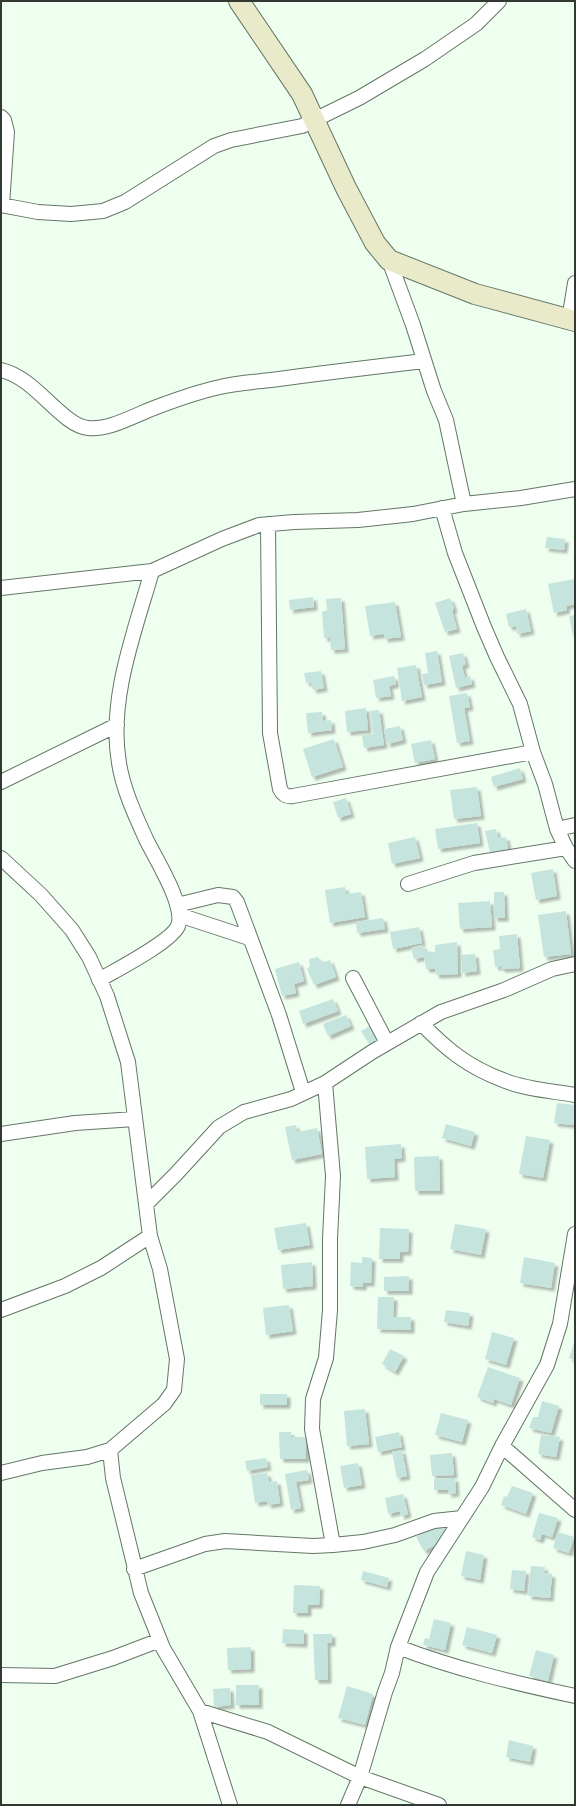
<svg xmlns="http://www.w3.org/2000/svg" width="576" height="1806" viewBox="0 0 576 1806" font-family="Literata,serif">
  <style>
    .building { fill: #c6e4de; filter: url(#shadow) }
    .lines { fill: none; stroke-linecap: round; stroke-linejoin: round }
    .street-casing { stroke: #657666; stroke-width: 16 }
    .secondary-casing { stroke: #657666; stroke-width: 22 }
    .street { stroke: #fff; stroke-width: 14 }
    .secondary { stroke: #e8eac9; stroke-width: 20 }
  </style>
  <defs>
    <filter id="shadow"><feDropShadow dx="3.5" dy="3.5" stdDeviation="1" flood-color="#0004"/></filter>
  </defs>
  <rect width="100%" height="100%" fill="#eefeef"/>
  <path class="building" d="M 547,537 L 565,539 L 564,550 L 545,548 Z
    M 575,579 L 575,604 L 566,606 L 567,610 L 554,613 L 548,584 Z
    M 313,597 L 314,607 L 290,610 L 289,600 Z
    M 341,598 L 345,649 L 331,650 L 330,638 L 324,638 L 322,612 L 327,610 L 326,599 Z
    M 450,598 L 454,608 L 452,611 L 457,629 L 445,632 L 435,603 Z
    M 395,602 L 401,637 L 384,639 L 384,634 L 370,636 L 365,606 Z
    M 526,609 L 531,631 L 517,634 L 516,626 L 509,627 L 506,614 Z
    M 575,615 L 575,636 L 573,636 L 569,616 Z
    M 437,651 L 442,682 L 424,685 L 422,674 L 428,673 L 425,653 Z
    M 463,653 L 466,664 L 462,666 L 465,678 L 470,676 L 472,684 L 456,688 L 449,656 Z
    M 416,665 L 422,697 L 402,701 L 397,668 Z
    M 321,671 L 324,688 L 313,690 L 311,682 L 306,683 L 304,673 Z
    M 394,676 L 396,684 L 389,686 L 391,696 L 376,698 L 373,680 Z
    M 467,693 L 470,707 L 464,708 L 470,741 L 457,743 L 449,696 Z
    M 366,708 L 368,730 L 347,732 L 345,711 Z
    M 379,710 L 384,745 L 364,748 L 362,735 L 373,734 L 370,711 Z
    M 322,712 L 323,721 L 331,720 L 332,730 L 308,733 L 306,713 Z
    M 400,726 L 403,740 L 387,744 L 384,729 Z
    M 334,739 L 343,767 L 312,777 L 303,749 Z
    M 431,740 L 435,759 L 415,763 L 411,744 Z
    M 520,768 L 523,779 L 494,787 L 491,777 Z
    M 477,787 L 481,816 L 454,819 L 450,790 Z
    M 346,798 L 351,814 L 338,818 L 333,802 Z
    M 477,823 L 480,843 L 438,849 L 435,829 Z
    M 496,829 L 498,838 L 506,837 L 508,849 L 490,853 L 485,831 Z
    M 415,837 L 420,858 L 392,864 L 388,843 Z
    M 553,869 L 557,896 L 536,900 L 531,873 Z
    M 345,887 L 346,894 L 361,892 L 365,917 L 330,923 L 325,890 Z
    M 494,892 L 504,892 L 505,918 L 494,918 Z
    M 490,901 L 492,927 L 460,929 L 458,903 Z
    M 566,911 L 571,954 L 544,957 L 538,915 Z
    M 383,918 L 385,929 L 357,933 L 356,922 Z
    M 419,927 L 422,943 L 393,949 L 390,932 Z
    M 517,934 L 520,968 L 501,969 L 501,966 L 495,967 L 493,950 L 500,949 L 499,936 Z
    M 457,942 L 458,974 L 436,975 L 435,969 L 426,969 L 424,957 L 414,959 L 411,948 L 422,945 L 425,951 L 435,952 L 435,945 Z
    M 475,954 L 477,971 L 462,973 L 461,955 Z
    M 318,957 L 322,963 L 330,960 L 336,977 L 314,985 L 307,969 L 310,966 L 309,959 Z
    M 299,962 L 304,981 L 294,984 L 296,993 L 282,996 L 275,969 Z
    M 333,999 L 338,1011 L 303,1024 L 299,1011 Z
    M 346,1015 L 351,1026 L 328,1036 L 323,1024 Z
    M 373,1024 L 382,1038 L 370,1045 L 361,1031 Z
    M 557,1103 L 575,1105 L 574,1125 L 554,1123 Z
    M 446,1124 L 475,1132 L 471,1146 L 442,1138 Z
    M 296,1125 L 297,1132 L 317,1128 L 322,1154 L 292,1160 L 285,1127 Z
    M 526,1136 L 550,1140 L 543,1178 L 519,1174 Z
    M 401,1144 L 402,1158 L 394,1159 L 395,1177 L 367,1179 L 365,1147 Z
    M 439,1156 L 440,1191 L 415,1191 L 414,1157 Z
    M 306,1223 L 310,1245 L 278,1250 L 274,1228 Z
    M 455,1224 L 486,1229 L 481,1255 L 450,1249 Z
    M 380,1228 L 409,1229 L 408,1252 L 400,1252 L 400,1259 L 379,1259 Z
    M 362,1257 L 372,1258 L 371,1283 L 363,1283 L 363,1287 L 350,1286 L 351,1262 L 362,1263 Z
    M 524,1257 L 555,1263 L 551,1288 L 520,1283 Z
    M 312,1262 L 313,1286 L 283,1289 L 281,1265 Z
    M 409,1276 L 409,1291 L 384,1291 L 384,1277 Z
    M 378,1297 L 394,1297 L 393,1317 L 411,1317 L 411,1330 L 377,1329 Z
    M 289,1305 L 293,1331 L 266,1335 L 263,1308 Z
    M 446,1310 L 470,1313 L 468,1326 L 444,1322 Z
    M 492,1332 L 514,1338 L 506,1365 L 485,1359 Z
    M 575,1340 L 575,1360 L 569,1358 Z
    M 390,1349 L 404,1356 L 395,1372 L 382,1364 Z
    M 488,1367 L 520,1378 L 511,1405 L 494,1399 L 493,1403 L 477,1397 Z
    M 260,1394 L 287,1394 L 287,1405 L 260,1405 Z
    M 542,1401 L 559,1406 L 551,1433 L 529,1428 L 533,1417 L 538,1417 Z
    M 365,1409 L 369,1444 L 347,1446 L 344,1411 Z
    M 441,1413 L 468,1420 L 462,1442 L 435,1435 Z
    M 279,1432 L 291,1432 L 291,1437 L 306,1437 L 306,1459 L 280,1459 Z
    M 399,1432 L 402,1447 L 378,1452 L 375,1437 Z
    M 541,1435 L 560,1437 L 556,1457 L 538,1454 Z
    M 402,1450 L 407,1476 L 397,1478 L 392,1452 Z
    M 452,1453 L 454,1475 L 432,1476 L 430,1455 Z
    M 266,1458 L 268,1467 L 247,1471 L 245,1461 Z
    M 358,1463 L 362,1485 L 344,1488 L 340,1466 Z
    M 307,1470 L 309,1480 L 296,1482 L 301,1508 L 291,1510 L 285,1474 Z
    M 267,1473 L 269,1482 L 277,1481 L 280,1503 L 268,1505 L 267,1501 L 255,1503 L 251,1475 Z
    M 455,1478 L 456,1493 L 448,1494 L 448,1490 L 434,1490 L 434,1479 Z
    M 512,1486 L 533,1493 L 526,1514 L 501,1505 L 504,1496 L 507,1497 Z
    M 403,1494 L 408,1514 L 401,1516 L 400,1511 L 388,1514 L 385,1498 Z
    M 539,1513 L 558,1518 L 552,1537 L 542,1534 L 540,1540 L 532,1537 Z
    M 440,1524 L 448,1538 L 424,1551 L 416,1537 Z
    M 558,1532 L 574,1537 L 569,1553 L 553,1548 Z
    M 466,1551 L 484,1555 L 480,1580 L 461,1576 Z
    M 531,1566 L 545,1567 L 544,1573 L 552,1574 L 550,1598 L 528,1596 Z
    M 512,1570 L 526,1571 L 524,1591 L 510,1589 Z
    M 363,1571 L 389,1578 L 387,1587 L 361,1580 Z
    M 294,1585 L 320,1586 L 319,1605 L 308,1605 L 308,1613 L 293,1613 Z
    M 434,1619 L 451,1623 L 445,1650 L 423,1645 L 425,1638 L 429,1639 Z
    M 467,1627 L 497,1635 L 492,1653 L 462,1645 Z
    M 283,1629 L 304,1630 L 304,1644 L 282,1643 Z
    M 313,1634 L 332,1634 L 332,1643 L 327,1643 L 328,1680 L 315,1680 Z
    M 251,1647 L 251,1669 L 228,1670 L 227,1648 Z
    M 536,1650 L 554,1655 L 548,1681 L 529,1676 Z
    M 236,1685 L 259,1685 L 259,1705 L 236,1705 Z
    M 347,1686 L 373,1694 L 365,1725 L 338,1718 Z
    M 230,1688 L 231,1705 L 214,1707 L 213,1689 Z
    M 509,1740 L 533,1746 L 530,1762 L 506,1757 Z"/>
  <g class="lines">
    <defs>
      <path id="street" d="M 1,117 L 4,120 L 7,132 L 2,205
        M 1,205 L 38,212 L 71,214 L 103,211 L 125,202 L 214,146 L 231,140 L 302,126 L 359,98 L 425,59 L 476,24 L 499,1
        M 389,260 L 413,325 L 434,391 L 446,420 L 464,504
        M 569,320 L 575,283
        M 1,370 C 35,377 62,426 88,428 C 110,430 133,416 154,408 C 175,400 197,392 220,387 C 236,383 254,382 271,380 C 322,373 373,367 424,361
        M 442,508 L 455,553 L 484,627 L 497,657 L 520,704 L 533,752 L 545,784 L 557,829 L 566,848 L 575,861
        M 268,524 L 270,733 L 280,789 C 283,795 286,797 293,796 L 533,752
        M 1,588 L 152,571 L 222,539 L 259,525 L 294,522 L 358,520 L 413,514 L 464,504 L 521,498 L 575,489
        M 1,782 L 117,725
        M 557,829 L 575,825
        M 1,858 L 41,895 L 72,930 L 89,957 L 107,996 L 128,1062 L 150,1236 L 160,1269 L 177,1359 L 174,1390 L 164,1404 L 110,1450 L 87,1457 L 42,1463 L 1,1473
        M 408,884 L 474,863 L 566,848
        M 177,905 L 218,895 L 233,897 L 237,902 L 279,1015 L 303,1092
        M 179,915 L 249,938
        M 353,978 L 387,1043
        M 99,980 C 116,970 171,942 178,926 C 186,906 155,858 146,839 C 135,815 123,789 119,763 C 108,699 135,631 152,571
        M 421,1023 C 446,1049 468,1067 503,1080 C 524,1089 552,1091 575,1095
        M 325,1083 L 333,1176 L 330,1239 L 330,1310 L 326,1358 L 313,1399 L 312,1429 L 333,1545
        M 1,1134 L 75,1123 L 135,1119
        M 146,1204 L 176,1174 L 219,1127 L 244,1112 L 291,1099 L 325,1083 L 372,1052 L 441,1012 L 504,990 L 552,969 L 575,964
        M 1,1310 L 65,1286 L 101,1268 L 150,1236
        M 502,1446 L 575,1510
        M 110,1450 L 113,1478 L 141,1593 L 163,1648 L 200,1711 L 230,1805
        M 134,1569 L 205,1544 L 225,1541 L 313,1546 L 333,1545 L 363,1542 L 395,1535 L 434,1521 L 462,1518
        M 398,1647 C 455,1669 515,1683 575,1696
        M 1,1675 L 55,1676 L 113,1658 L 160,1640
        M 200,1711 L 268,1732 L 360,1777 L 439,1805
        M 348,1805 L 360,1777 L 385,1692 L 392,1673 L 398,1647 L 427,1572 L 482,1487 L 502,1446 L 547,1365 L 560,1324 L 575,1234"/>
      <path id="secondary" d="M 239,1 L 302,94 L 346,188 L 375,243 L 389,260 L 475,294 L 575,321"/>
    </defs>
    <use href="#street" class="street-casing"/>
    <use href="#secondary" class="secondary-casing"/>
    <use href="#street" class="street"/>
    <use href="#secondary" class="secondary"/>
  </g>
  <rect width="576" height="1806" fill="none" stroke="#313932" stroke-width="4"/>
</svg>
